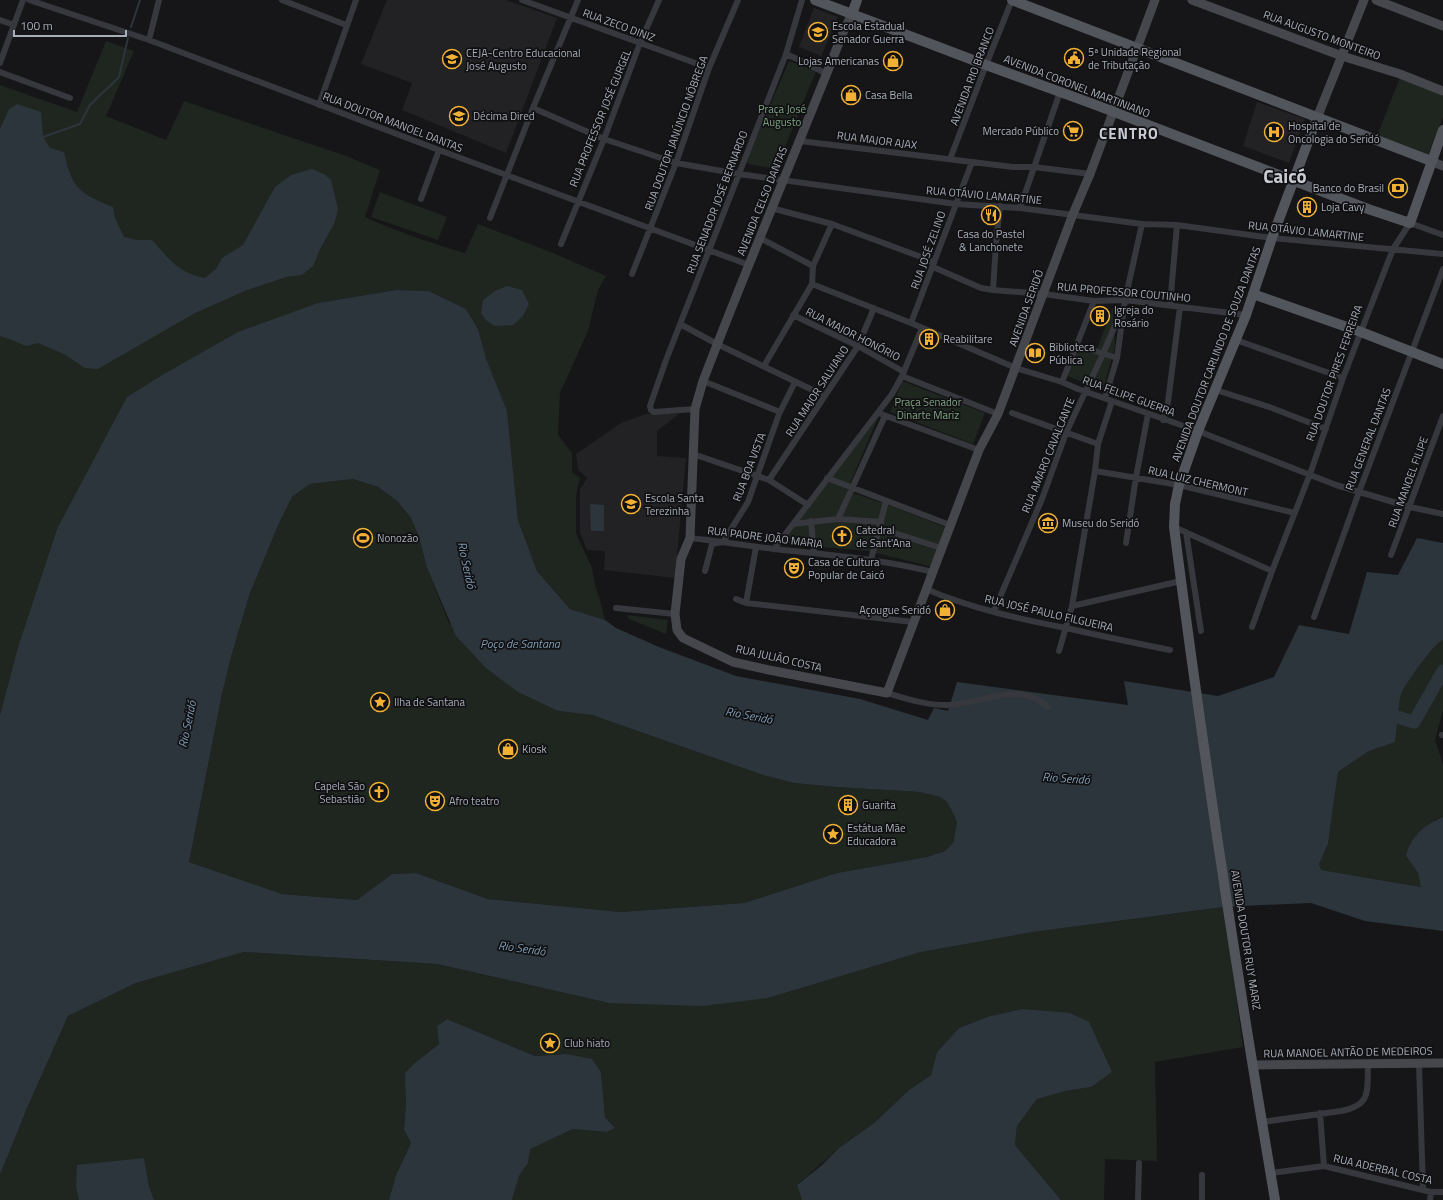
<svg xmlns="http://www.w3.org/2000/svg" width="1443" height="1200" viewBox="0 0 1443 1200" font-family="'Titillium Web',sans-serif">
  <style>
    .built { fill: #222225 }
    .green { fill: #1e261f }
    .water { fill: #2c353c; fill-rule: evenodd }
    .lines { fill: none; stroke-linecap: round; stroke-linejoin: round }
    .stream { stroke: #2c353c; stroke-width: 2 }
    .river { stroke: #2c353c; stroke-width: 13 }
    .street { stroke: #37383d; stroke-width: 6 }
    .secondary { stroke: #45474d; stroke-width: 9 }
    .primary { stroke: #53555c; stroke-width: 10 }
    .labels { text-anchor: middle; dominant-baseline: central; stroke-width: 3.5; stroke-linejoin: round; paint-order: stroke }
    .street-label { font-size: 11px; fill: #a8adb8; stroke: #111113 }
    .poi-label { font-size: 11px; fill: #a8adb8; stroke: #111113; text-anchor: start }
    .park-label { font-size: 11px; fill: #7fa381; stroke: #111113 }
    .water-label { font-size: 12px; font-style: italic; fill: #7f9bb3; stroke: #111113 }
    .district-label { font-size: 15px; font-weight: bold; letter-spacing: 1px; fill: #c9ccd4; stroke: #111113 }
    .town-label { font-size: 19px; font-weight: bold; fill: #c9ccd4; stroke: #111113 }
  </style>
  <rect width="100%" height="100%" fill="#161618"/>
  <path class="built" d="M 387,0 L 506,0 L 557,18 L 506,153 L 402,110 L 412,83 L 361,64 Z
    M 814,8 L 838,17 L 821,56 L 799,47 Z
    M 1257,102 L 1305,119 L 1289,163 L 1243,146 Z
    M 646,414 L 679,414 L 657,431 L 657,456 L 686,458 L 675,578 L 604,570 L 605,551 L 587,550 L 580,533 L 580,489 L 587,478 L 578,470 L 576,454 L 621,423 Z"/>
  <path class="green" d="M 106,41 L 134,51 L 106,116 L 166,140 L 184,101 L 346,156 L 380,170 L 365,217 C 398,232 431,243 465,253 L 478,224 L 553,253 L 606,276 L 598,290 L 588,331 L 560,393 L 558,435 L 572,453 L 572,472 L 580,478 L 576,496 L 576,533 L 592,568 L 595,585 L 600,600 L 605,620 L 570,609 L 537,571 L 518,520 L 507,411 L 487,361 L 478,329 L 466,309 L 429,291 L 396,290 L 318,303 L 57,529 L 18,647 L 0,715 L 0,85 L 77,112 Z
    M 789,61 L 816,71 L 776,169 L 748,164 L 747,160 Z
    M 1401,75 L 1443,91 L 1443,117 L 1428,155 L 1377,136 Z
    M 380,192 L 447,217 L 438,240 L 371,217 Z
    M 1113,307 L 1115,347 L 1103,390 L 1065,375 L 1077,345 L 1096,351 Z
    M 902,381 L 985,413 L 973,444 L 890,412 Z
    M 883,406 L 847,491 L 894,507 L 947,528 L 933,567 L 868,551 L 809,546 L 783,542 Z
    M 353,479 L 378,487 L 397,501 L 411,518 L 419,537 L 427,568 L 449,623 L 558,711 L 592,715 L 763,775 L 794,783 L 836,787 L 921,792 L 940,797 L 947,802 L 955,817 L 957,823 L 953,843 L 945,851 L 927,857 L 837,873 L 744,903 L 621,912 L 488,899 L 416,873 L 392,874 L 357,900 L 282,894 L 189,862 L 222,694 L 231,657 L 250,593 L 280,521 L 292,497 L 310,484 Z
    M 627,615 L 668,620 L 666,634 L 629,619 Z
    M 1443,640 L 1443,710 L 1435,740 L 1443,764 L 1443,817 L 1435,820 L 1406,856 L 1418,873 L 1422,887 L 1320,870 L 1319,863 L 1328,844 L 1338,772 L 1369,751 L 1395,741 C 1396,730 1398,700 1402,692 C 1407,682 1435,642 1443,640 Z
    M 1224,907 L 1243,1047 L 1155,1062 L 1157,1161 L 1105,1159 L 1104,1200 L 1061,1200 L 1015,1145 L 1017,1126 L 1037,1099 L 1066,1091 L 1091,1087 L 1022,1009 L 990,1016 L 959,1028 L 937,1052 L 931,1075 L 909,1090 L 874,1123 L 839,1148 L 797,1185 L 802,1200 L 512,1200 L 519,1176 L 528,1163 L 529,1149 L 573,1129 L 607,1132 L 615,1128 L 605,1117 L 601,1072 L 566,1054 L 535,1056 L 447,1019 L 437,1026 L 439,1044 L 416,1062 L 406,1102 L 404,1130 L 411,1143 L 396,1175 L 389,1200 L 154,1200 L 149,1186 L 144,1158 L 76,1187 L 79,1200 L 0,1200 L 0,1175 L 28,1106 L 68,1016 L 136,983 L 244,952 L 437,964 L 609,1003 L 768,998 L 921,952 L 1033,932 Z"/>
  <path class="water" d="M 17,104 L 41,112 L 43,137 L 50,148 L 64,152 C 72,189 79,193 113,207 L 115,218 L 124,237 L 137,240 L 152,240 C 169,259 178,273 205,278 L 216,269 L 222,258 L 243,245 L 275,187 L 291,175 L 312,169 L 324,174 L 331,180 L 338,209 L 334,224 L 320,249 L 313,266 L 302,275 L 286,277 L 247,290 L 193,314 L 98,369 L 85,368 L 64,354 L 38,343 L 26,346 L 12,340 L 0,336 L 0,129 L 9,109 Z
    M 507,286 L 522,290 L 529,304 L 523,316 L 513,325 L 494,326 L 486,320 L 481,313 L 483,300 L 495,291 Z
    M 396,290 L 429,291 L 466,309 L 478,329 L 487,361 L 507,411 L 518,520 L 537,571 L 570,609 L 605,620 L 616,628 L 659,647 L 736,676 L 860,699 L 928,720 L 934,708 L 948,711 L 957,682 L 1128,705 L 1124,681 L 1218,696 L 1274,677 L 1299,625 L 1349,634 L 1367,572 L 1398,575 L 1417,538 L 1443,543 L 1443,640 C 1435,642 1407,682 1402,692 C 1398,700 1397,730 1395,742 L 1369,751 L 1338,772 L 1328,844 L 1319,864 L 1321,870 L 1421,887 L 1418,873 L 1406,856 C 1411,836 1424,825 1443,817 L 1443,931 L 1365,921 L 1311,903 L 1262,905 L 1224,907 L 1033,932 L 921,952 L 768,998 L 702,1006 L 609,1003 L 437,964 L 244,952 L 136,983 L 68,1016 L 28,1106 L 0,1175 L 0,715 L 18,647 L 57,529 L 127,397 L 164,374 L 238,332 L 318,303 ZM 353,479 L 378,487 L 397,501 L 411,518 L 419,537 L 427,568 L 456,636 L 486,668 L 518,692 L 558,711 L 592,715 L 763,775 L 794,783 L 836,787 L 920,792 L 940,797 L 947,802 L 955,817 L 957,823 L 953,843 L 945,851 L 927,857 L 837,873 L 744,903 L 621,912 L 488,899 L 416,873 L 392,874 L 357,900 L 282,894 L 189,862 L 222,694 L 231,657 L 250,593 L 280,521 L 292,497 L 310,484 Z
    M 590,504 L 604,505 L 604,531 L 591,531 Z
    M 1022,1009 L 1070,1013 L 1089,1022 L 1112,1072 L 1091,1087 L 1066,1091 L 1037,1099 L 1017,1126 L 1015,1145 L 1061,1200 L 802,1200 L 797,1185 L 822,1165 L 839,1148 L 874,1123 L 909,1090 L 931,1075 L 937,1052 L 959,1028 L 990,1016 Z
    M 447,1019 L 535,1056 L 566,1054 L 592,1059 L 601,1072 L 605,1117 L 615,1128 L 607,1132 L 573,1129 L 530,1149 L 528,1163 L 519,1176 L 512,1200 L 389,1200 L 396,1175 L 411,1143 L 404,1130 L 406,1102 L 405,1073 L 416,1062 L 439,1044 L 437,1026 Z
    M 144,1158 L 149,1186 L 154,1200 L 79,1200 L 76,1187 L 77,1165 Z"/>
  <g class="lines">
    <path class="stream" d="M 131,27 L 140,0
      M 43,137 L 80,124 L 90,105 L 119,77 L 128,38"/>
    <path class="river" d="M 1384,717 L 1387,714 L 1414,722 L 1443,671"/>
    <path class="street" d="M 29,0 L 149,40 L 439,150 L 749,265
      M 282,0 L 346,25
      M 522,0 L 709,68
      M 0,20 L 14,25
      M 149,40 L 159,0
      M 786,54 L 804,62 L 827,74
      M 0,63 L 23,0
      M 0,72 L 70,98
      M 319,105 L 356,0
      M 533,108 L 604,139 L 676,163 L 739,174 L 956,204 L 1020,208 L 1142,224 L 1177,225 L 1272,238 L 1443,254
      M 800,141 L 1013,167 L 1034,167 L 1090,174
      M 950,159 L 986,65 L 1012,0
      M 421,199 L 439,150
      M 771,208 L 832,224 L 924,258 L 934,263
      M 1020,208 L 1060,92
      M 490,218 L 533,108 L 578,0
      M 760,238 L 813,266
      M 561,244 L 604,139 L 640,43 L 659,0
      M 933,267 L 981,288 L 993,290 L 1044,294 L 1094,301 L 1125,300 L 1246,315
      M 632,274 L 676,163 L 709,68 L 738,0
      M 812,284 L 911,323 L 1016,368 L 1062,382 L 1078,389 L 1198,431 L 1336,485 L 1410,507 L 1443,514
      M 993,290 L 996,244 L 1000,206
      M 1170,305 L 1177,225
      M 793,315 L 858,346 L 904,372
      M 911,323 L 972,162
      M 680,324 L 717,344 L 825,396
      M 1236,340 L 1343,378
      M 1076,345 L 1117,358
      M 764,366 L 812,284 L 813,266 L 832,224
      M 902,376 L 998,414
      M 703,381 L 780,412
      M 1062,382 L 1094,301
      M 1216,390 L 1272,408 L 1326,429
      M 1105,398 L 1117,358 L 1125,300 L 1142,224
      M 695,409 L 654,412 L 651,410 L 650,406 L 666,360 L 786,54 L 802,0
      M 1012,413 L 1098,444
      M 881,414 L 979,450
      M 1163,420 L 1168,402 L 1180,307
      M 693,454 L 769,480 L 808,505
      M 1095,471 L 1179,485 L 1295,513
      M 827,478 L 950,525
      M 769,480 L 858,346 L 874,308
      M 838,519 L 885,416
      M 811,521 L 814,553
      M 793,524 L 838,519 L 881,522
      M 1174,527 L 1272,571
      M 879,528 L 941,548
      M 1186,532 L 1201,631
      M 690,538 C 718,541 746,546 775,549 C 827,555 881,559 933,572
      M 1126,543 L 1136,477 L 1148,414
      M 774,549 L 892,394 L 902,376 L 922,328
      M 1391,555 L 1443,416
      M 871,560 L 886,501
      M 705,571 L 712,544 L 723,542 L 748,502 L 779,414 L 795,382
      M 926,589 C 970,608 1019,619 1066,628 C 1101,636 1135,643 1170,650
      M 736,599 L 746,603 L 913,622
      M 746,603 L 756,547
      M 1072,606 L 1181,581
      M 616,608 L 675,614
      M 994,611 L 1042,499 L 1066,433 L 1103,354 L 1118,318 L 1124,307
      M 1314,617 L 1359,492 L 1443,269
      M 1252,627 L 1272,571 L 1310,474 L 1343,378 L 1393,249 L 1410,223 L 1443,235
      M 1059,651 L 1072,606 L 1095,471 L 1098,444 L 1112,401
      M 887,693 C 907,699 928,706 950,705 C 973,704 1007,689 1029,696 C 1036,698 1042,702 1048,707
      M 1442,735 L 1443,735
      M 1419,1064 L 1423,1189
      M 1320,1113 L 1324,1166
      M 1262,1122 L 1341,1111 C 1372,1105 1367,1091 1368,1064
      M 1271,1173 L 1324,1166 L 1431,1192 L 1443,1192
      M 1202,1175 L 1202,1200
      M 1138,1200 L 1139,1163
      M 1430,1200 L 1431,1192"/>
    <path class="secondary" d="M 1192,0 L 1342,56 L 1400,74 L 1443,91
      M 1376,0 L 1443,26
      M 852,14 L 844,30 C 798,147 748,263 703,381 L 695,409 L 690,538 L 681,559 L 675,614 L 677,630 L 683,638 L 733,662 L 769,670 L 887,693 L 979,450 L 998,414 L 1073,214 L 1090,174 L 1155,0
      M 1317,118 L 1364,0
      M 1431,161 L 1443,166
      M 1253,1065 L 1443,1063"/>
    <path class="primary" d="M 815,0 L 986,65 L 1096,105 L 1368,209 L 1410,223 L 1443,130
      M 1012,0 L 1431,161
      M 852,14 L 857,0
      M 1253,294 L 1361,332 L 1443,364
      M 1275,1200 C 1237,976 1203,752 1174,527 L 1175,504 L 1179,485 L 1198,431 L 1246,315 L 1272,238 L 1317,118"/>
  </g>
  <defs>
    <symbol id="school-ring" viewBox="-11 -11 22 22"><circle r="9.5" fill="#111113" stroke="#f2b134" stroke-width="1.5"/><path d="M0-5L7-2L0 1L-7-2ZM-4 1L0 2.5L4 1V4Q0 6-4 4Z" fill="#f2b134"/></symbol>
    <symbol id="civic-ring" viewBox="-11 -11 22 22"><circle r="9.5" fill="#111113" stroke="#f2b134" stroke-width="1.5"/><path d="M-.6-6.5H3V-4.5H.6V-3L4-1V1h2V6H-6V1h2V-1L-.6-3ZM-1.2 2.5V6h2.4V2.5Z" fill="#f2b134"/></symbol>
    <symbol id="shop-ring" viewBox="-11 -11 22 22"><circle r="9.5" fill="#111113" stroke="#f2b134" stroke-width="1.5"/><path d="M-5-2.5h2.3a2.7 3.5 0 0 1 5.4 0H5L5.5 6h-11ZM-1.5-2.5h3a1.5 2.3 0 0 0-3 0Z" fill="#f2b134"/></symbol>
    <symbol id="supermarket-ring" viewBox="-11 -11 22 22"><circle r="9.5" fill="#111113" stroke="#f2b134" stroke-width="1.5"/><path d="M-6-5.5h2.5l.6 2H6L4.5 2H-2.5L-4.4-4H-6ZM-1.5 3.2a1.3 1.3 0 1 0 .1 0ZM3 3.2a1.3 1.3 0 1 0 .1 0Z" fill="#f2b134"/></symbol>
    <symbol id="hospital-ring" viewBox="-11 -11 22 22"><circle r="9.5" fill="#111113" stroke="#f2b134" stroke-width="1.5"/><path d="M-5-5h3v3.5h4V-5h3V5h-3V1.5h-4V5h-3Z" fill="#f2b134"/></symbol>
    <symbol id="bank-ring" viewBox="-11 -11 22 22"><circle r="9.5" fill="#111113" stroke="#f2b134" stroke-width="1.5"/><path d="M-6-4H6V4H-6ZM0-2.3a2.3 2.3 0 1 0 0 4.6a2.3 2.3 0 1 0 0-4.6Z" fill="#f2b134"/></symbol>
    <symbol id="building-ring" viewBox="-11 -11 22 22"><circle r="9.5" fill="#111113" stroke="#f2b134" stroke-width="1.5"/><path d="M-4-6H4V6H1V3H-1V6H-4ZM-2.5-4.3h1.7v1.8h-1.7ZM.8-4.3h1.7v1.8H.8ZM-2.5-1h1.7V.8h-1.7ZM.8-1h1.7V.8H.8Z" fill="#f2b134"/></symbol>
    <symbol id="restaurant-ring" viewBox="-11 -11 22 22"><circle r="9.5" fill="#111113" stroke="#f2b134" stroke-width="1.5"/><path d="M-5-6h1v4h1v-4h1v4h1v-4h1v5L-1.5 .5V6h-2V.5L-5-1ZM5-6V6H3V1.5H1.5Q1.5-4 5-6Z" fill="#f2b134"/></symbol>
    <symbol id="library-ring" viewBox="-11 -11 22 22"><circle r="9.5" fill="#111113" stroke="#f2b134" stroke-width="1.5"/><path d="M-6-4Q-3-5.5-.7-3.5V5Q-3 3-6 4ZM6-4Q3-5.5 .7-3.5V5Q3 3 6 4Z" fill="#f2b134"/></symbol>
    <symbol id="museum-ring" viewBox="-11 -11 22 22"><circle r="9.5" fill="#111113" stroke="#f2b134" stroke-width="1.5"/><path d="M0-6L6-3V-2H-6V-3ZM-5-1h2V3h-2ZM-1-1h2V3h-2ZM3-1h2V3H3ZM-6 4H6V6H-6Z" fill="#f2b134"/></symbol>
    <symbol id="church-ring" viewBox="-11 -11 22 22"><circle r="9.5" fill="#111113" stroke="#f2b134" stroke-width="1.5"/><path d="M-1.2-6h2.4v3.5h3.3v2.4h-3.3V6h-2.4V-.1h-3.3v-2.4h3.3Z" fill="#f2b134"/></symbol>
    <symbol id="stadium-ring" viewBox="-11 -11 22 22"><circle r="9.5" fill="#111113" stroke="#f2b134" stroke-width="1.5"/><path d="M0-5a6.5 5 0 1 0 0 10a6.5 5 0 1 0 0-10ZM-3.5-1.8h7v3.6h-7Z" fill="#f2b134"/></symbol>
    <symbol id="theatre-ring" viewBox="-11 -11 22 22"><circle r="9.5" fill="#111113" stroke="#f2b134" stroke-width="1.5"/><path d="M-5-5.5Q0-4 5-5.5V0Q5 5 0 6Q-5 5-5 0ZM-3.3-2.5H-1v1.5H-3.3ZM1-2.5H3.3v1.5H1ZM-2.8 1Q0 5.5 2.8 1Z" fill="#f2b134"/></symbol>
    <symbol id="sight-ring" viewBox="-11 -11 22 22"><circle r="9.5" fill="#111113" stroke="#f2b134" stroke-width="1.5"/><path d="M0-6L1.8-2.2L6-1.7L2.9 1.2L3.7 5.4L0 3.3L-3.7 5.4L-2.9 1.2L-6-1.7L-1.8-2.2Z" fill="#f2b134"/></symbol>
  </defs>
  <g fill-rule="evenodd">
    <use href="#school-ring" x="807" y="21" width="22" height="22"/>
    <use href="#civic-ring" x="1063" y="47" width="22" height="22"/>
    <use href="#school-ring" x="441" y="48" width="22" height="22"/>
    <use href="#shop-ring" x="882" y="50" width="22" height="22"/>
    <use href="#shop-ring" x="840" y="84" width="22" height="22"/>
    <use href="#school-ring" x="448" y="105" width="22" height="22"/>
    <use href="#supermarket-ring" x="1062" y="120" width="22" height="22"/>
    <use href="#hospital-ring" x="1263" y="121" width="22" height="22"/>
    <use href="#bank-ring" x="1387" y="177" width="22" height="22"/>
    <use href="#building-ring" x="1296" y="196" width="22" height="22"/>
    <use href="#restaurant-ring" x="980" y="204" width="22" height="22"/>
    <use href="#building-ring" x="1089" y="305" width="22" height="22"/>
    <use href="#building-ring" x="918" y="328" width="22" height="22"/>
    <use href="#library-ring" x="1024" y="342" width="22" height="22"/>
    <use href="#school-ring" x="620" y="493" width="22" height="22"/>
    <use href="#museum-ring" x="1037" y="512" width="22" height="22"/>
    <use href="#church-ring" x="831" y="525" width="22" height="22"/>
    <use href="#stadium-ring" x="352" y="527" width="22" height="22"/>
    <use href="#theatre-ring" x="783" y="557" width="22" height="22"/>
    <use href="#shop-ring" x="934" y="599" width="22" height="22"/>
    <use href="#sight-ring" x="369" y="691" width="22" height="22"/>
    <use href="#shop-ring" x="497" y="738" width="22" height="22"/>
    <use href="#church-ring" x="368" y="781" width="22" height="22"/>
    <use href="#theatre-ring" x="424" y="790" width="22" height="22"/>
    <use href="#building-ring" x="837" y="794" width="22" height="22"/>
    <use href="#sight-ring" x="822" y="823" width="22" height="22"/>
    <use href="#sight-ring" x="539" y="1032" width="22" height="22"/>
  </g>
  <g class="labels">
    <g class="street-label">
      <text transform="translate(619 25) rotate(20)">RUA ZECO DINIZ</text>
      <text transform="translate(1322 35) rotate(20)">RUA AUGUSTO MONTEIRO</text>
      <text transform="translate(972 76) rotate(-69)">AVENIDA RIO BRANCO</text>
      <text transform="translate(1077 86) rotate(21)">AVENIDA CORONEL MARTINIANO</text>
      <text transform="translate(600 118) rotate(-68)">RUA PROFESSOR JOSÉ GURGEL</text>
      <text transform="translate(393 122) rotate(21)">RUA DOUTOR MANOEL DANTAS</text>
      <text transform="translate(676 133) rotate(-70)">RUA DOUTOR JANÚNCIO NÓBREGA</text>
      <text transform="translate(877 140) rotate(7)">RUA MAJOR AJAX</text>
      <text transform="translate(984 195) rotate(5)">RUA OTÁVIO LAMARTINE</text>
      <text transform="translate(762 201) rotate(-68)">AVENIDA CELSO DANTAS</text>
      <text transform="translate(717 202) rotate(-69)">RUA SENADOR JOSÉ BERNARDO</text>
      <text transform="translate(1306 231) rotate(6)">RUA OTÁVIO LAMARTINE</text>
      <text transform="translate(928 250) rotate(-70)">RUA JOSÉ ZELINO</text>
      <text transform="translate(1124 292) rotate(5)">RUA PROFESSOR COUTINHO</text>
      <text transform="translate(1026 308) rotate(-70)">AVENIDA SERIDÓ</text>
      <text transform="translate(853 334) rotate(27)">RUA MAJOR HONÓRIO</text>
      <text transform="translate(1216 354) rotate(-69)">AVENIDA DOUTOR CARLINDO DE SOUZA DANTAS</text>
      <text transform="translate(1334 373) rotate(-70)">RUA DOUTOR PIRES FERREIRA</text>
      <text transform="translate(817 391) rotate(-57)">RUA MAJOR SALVIANO</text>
      <text transform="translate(1129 396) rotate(20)">RUA FELIPE GUERRA</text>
      <text transform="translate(1368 439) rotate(-69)">RUA GENERAL DANTAS</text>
      <text transform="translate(1048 455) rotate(-68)">RUA AMARO CAVALCANTE</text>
      <text transform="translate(749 467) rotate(-69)">RUA BOA VISTA</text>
      <text transform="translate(1198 481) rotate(13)">RUA LUIZ CHERMONT</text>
      <text transform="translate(1408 482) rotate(-70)">RUA MANOEL FILIPE</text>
      <text transform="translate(765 537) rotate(7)">RUA PADRE JOÃO MARIA</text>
      <text transform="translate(1049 613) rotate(13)">RUA JOSÉ PAULO FILGUEIRA</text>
      <text transform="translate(779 658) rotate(13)">RUA JULIÃO COSTA</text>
      <text transform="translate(1246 940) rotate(81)">AVENIDA DOUTOR RUY MARIZ</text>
      <text transform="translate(1348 1052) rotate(-1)">RUA MANOEL ANTÃO DE MEDEIROS</text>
      <text transform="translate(1383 1169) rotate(13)">RUA ADERBAL COSTA</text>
    </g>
    <g class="poi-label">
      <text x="832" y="26">Escola Estadual<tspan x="832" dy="13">Senador Guerra</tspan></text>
      <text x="1088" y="52">5ª Unidade Regional<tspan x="1088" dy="13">de Tributação</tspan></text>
      <text x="466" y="53">CEJA-Centro Educacional<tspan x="466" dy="13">José Augusto</tspan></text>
      <text x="879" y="61" text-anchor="end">Lojas Americanas</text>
      <text x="865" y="95">Casa Bella</text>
      <text x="473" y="116">Décima Dired</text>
      <text x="1288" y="126">Hospital de<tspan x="1288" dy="13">Oncologia do Seridó</tspan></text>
      <text x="1059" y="131" text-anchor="end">Mercado Público</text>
      <text x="1384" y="188" text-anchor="end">Banco do Brasil</text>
      <text x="1321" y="207">Loja Cavy</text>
      <text x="991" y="234" text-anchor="middle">Casa do Pastel<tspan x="991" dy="13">&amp; Lanchonete</tspan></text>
      <text x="1114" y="310">Igreja do<tspan x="1114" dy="13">Rosário</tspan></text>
      <text x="943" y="339">Reabilitare</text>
      <text x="1049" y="347">Biblioteca<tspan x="1049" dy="13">Pública</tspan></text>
      <text x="645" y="498">Escola Santa<tspan x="645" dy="13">Terezinha</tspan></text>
      <text x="1062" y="523">Museu do Seridó</text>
      <text x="856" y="530">Catedral<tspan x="856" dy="13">de Sant'Ana</tspan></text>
      <text x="377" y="538">Nonozão</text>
      <text x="808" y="562">Casa de Cultura<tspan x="808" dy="13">Popular de Caicó</tspan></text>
      <text x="931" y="610" text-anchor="end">Açougue Seridó</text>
      <text x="394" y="702">Ilha de Santana</text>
      <text x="522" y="749">Kiosk</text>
      <text x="365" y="786" text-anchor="end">Capela São<tspan x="365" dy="13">Sebastião</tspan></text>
      <text x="449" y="801">Afro teatro</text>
      <text x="862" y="805">Guarita</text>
      <text x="847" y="828">Estátua Mãe<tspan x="847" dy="13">Educadora</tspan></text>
      <text x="564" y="1043">Club hiato</text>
    </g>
    <g class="park-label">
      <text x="782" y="109">Praça José<tspan x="782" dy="13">Augusto</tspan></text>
      <text x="928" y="402">Praça Senador<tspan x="928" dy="13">Dinarte Mariz</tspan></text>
    </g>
    <g class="water-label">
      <text transform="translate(467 565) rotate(78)">Rio Seridó</text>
      <text x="520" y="643">Poço de Santana</text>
      <text transform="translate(749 715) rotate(11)">Rio Seridó</text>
      <text transform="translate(187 724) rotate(-78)">Rio Seridó</text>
      <text transform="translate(1066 778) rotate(4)">Rio Seridó</text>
      <text transform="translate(522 948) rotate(8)">Rio Seridó</text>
    </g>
    <g class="district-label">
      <text x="1129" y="133">CENTRO</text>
    </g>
    <g class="town-label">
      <text x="1285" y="175">Caicó</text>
    </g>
  </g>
  <path d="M14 30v6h112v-6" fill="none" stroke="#a8adb8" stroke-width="2"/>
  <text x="20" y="30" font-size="12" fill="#a8adb8" stroke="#111113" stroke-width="3" paint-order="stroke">100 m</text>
</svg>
